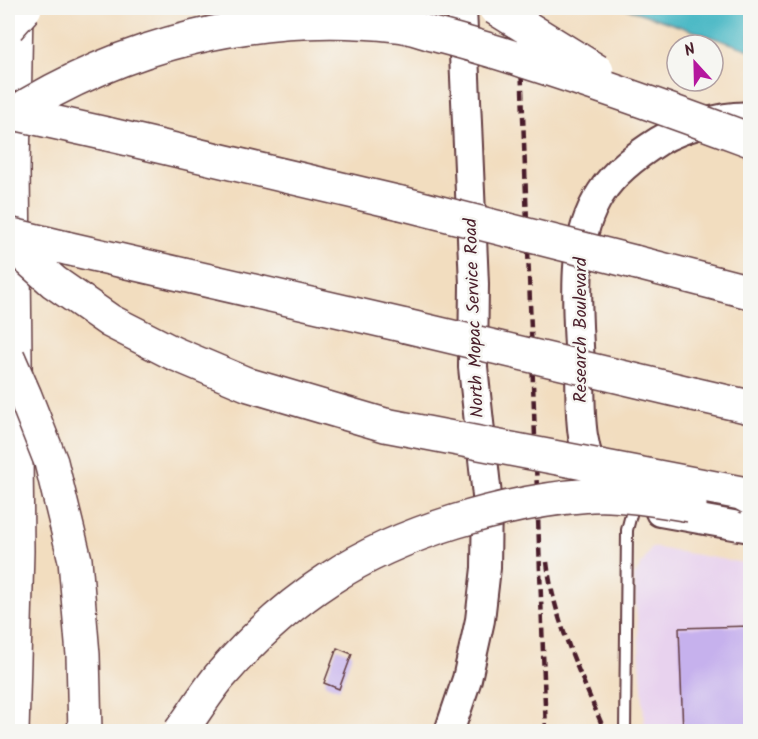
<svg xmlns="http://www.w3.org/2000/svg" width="758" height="739" viewBox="0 0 758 739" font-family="Kalam,sans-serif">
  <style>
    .built { fill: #e8d2ee }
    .water { fill: #4ab8c5; stroke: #4a6c78; stroke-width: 1.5 }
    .building { fill: #c6b1ed }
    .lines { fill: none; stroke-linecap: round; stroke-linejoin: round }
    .service-casing { stroke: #633c41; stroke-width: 14 }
    .secondary-casing { stroke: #633c41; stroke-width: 32 }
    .motorway-casing { stroke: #633c41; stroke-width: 36 }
    .service { stroke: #fff; stroke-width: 10 }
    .secondary { stroke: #fff; stroke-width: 28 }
    .motorway { stroke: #fff; stroke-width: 33 }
    .rail { stroke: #4a1f2b; stroke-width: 4.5; stroke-dasharray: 9 4.5; stroke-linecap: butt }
    .motorway-bridge-casing { stroke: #633c41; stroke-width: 36; stroke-linecap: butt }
    .motorway-bridge { stroke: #fff; stroke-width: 33 }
    .labels { text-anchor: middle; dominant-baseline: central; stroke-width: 5; stroke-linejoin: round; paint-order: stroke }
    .street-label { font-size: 18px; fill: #4a1f2b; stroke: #f6f6f2 }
  </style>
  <rect width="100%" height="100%" fill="#f6f6f2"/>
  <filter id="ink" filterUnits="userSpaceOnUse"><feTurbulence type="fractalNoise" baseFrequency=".0167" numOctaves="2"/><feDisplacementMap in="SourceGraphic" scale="12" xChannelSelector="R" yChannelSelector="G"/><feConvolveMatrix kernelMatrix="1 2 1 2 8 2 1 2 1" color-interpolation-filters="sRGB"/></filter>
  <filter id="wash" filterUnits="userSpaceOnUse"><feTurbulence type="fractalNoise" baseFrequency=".008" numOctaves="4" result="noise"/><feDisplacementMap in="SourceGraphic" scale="24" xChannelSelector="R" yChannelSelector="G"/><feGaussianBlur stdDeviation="1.35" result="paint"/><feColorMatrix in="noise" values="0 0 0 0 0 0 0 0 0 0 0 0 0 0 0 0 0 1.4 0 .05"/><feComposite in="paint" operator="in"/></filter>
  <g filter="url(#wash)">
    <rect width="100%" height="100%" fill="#f2ddbf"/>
    <path class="built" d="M 652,547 L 750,564 L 750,731 L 645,731 L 634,577 Z"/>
    <path class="water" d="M 625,8 L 750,8 L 750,50 Z"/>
    <g id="blocks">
      <path class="building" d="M 750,626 L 750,732 L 683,732 L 679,628 Z
        M 337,648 L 352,654 L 339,689 L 324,683 Z"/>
    </g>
  </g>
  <g filter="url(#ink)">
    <use href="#blocks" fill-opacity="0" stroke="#633c41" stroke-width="1.5"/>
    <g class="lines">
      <defs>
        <path id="service" d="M 625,732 L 627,530 L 634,503"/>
        <path id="secondary" d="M 601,482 C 577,451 581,405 580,367 C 578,310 568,243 601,193 C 615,171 637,155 659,141 C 678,129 727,114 750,117
          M 660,512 L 750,528
          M 449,732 L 467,679 L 480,620 L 486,568 L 487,496 L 473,367 L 474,284 L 462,8"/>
        <path id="motorway" d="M 107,134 L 401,203
          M 66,248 L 406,326
          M 634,262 L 750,292
          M 693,394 L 750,407
          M 12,732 L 17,551 L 13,169 L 16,8"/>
      </defs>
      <use href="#service" class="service-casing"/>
      <use href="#secondary" class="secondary-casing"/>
      <use href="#motorway" class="motorway-casing"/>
      <use href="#service" class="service"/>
      <use href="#secondary" class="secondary"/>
      <use href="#motorway" class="motorway"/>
      <path class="rail" d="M 519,8 L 546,732
        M 547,562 C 554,622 582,677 605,732"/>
      <defs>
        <path id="motorway-bridge" d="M 495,8 L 597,71
          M 8,27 L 25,8
          M 8,112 L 107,134
          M 8,117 C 125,42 258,10 397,25 C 410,26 424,32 436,35 C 466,43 495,51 524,61 C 600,85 675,112 750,140
          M 401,203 L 634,262
          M 8,234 L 66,248
          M 8,241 L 54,282 L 110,321 L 173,353 L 249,385 L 385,425 L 741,493 L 750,498
          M 406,326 L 693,394
          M 8,357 L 25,396 L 51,462 L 75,560 L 83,655 L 85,732
          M 180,732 C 194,713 206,693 220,676 C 251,640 289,605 329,579 C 399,532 507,501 591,495 C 619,493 662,500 690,505"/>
      </defs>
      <use href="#motorway-bridge" class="motorway-bridge-casing"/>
      <use href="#motorway-bridge" class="motorway-bridge"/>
    </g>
  </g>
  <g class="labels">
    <g class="street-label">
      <text transform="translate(475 318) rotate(-92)">North Mopac Service Road</text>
      <text transform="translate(581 330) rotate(-90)">Research Boulevard</text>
    </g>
  </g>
  <rect width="758" height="739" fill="none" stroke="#f6f6f2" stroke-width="30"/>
  <g transform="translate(695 63) rotate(338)"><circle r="28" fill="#f6f6f2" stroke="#b1a0a2" stroke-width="1.5"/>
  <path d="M0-4.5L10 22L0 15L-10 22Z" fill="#b5179e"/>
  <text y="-9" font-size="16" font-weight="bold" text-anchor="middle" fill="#4a1f2b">N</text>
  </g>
</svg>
